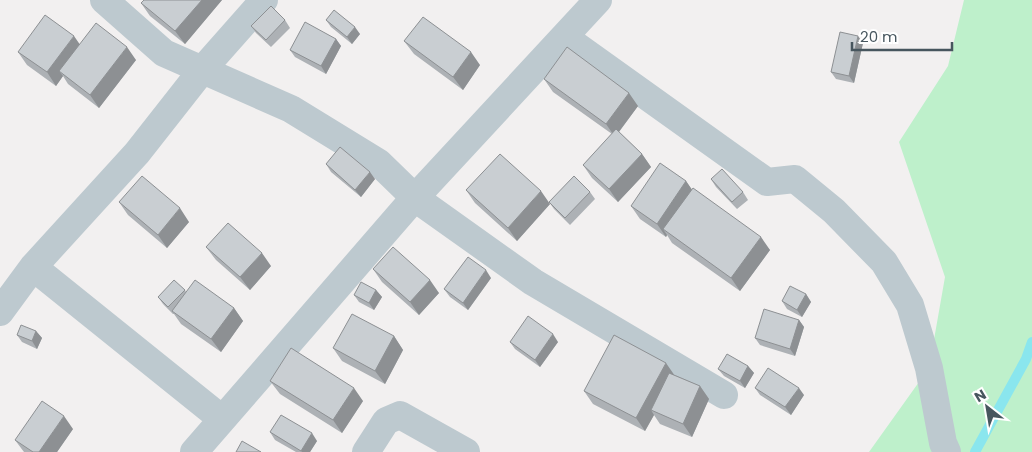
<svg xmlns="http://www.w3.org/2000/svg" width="1032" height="452" viewBox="0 0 1032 452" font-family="Poppins,sans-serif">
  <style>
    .green { fill: #bef0cb }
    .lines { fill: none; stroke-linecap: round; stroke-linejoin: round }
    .stream { stroke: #8ae6ee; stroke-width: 10 }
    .minor { stroke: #bdc9cf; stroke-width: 28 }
    .wall { fill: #adb1b5 }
    .shaded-wall { fill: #8d9093 }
    .building { fill: #c9ced2; stroke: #8d9093 }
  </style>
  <rect width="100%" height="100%" fill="#f2f0f0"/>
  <path class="green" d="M 964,0 L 1032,0 L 1032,452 L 869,452 L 929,368 L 945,277 L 899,142 L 948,66 Z"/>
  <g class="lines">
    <path class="stream" d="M 975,452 L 1026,359 L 1032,342"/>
    <path class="minor" d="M 104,0 L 164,53 L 291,109 L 379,163 L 415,198 L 533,282 L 724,395
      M 564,37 L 767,182 L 795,179 L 834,211 L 884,262 L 910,305 L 929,368 L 943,443 L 947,452
      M 33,267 L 222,419
      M 0,312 L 33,267 L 137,153 L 203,69 L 264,0
      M 194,452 L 410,203 L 598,0
      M 366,452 L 386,421 L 400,415 L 466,452"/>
  </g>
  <path class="wall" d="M 222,0 L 185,44 L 150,16 L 141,3 Z
    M 285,20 L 290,28 L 271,47 L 256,33 L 251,26 Z
    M 326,20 L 360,34 L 352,44 L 331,27 Z
    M 336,39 L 341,46 L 326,74 L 295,57 L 290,50 Z
    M 404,41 L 480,65 L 463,90 L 414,54 Z
    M 863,43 L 854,83 L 836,79 L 831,72 Z
    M 80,45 L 136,60 L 99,108 L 68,84 L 63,76 L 56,86 L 27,65 L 18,52 Z
    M 544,79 L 638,106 L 619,132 L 642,154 L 651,167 L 618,202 L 592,178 L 583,165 L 612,134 L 553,92 Z
    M 326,164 L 375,179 L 361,197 L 331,172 Z
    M 711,179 L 743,192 L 748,200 L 737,209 L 716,187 Z
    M 686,181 L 692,190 L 770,250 L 740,291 L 672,243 L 667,235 L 666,237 L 640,219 L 631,206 Z
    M 466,190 L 550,204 L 517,241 L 475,203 Z
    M 590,192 L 595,199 L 570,225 L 554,209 L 549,202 Z
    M 119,202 L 189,222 L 167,248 L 128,215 Z
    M 206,247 L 271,266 L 250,290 L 216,260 Z
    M 373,269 L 439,293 L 419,315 L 382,282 Z
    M 491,278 L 468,310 L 450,297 L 444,289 Z
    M 185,290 L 186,292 L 234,308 L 243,321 L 221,352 L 181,324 L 174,314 L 173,314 L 163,304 L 158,297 Z
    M 376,290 L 382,297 L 374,310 L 359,302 L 354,295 Z
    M 806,294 L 811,302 L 802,317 L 787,309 L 782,301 Z
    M 799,320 L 804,327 L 795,356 L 760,345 L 755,338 Z
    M 36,331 L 42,338 L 37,349 L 22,342 L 17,335 Z
    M 394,336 L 403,350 L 385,384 L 342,361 L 333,348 Z
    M 510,342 L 558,342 L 540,367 L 515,349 Z
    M 748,366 L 754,373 L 745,388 L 724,376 L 718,369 Z
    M 675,375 L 700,386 L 709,399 L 692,437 L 660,424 L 654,415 L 645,431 L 593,404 L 584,391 Z
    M 270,381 L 363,401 L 342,433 L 280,394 Z
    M 755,388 L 804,395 L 791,415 L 760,395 Z
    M 73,429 L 57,452 L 24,452 L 15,440 Z
    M 270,432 L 317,441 L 310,452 L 296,452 L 275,440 Z"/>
  <path class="shaded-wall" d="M 202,0 L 222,0 L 185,44 L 175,31 Z
    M 355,27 L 360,34 L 352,44 L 347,37 Z
    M 74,36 L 83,49 L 59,71 L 63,76 L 56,86 L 47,72 Z
    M 858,36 L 863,43 L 854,83 L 849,76 Z
    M 336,39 L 341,46 L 326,74 L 321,66 Z
    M 127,47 L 136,60 L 99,108 L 90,95 Z
    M 471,52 L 480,65 L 463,90 L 453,77 Z
    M 629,93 L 638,106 L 615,137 L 606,124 Z
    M 642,154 L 651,167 L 618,202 L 609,189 Z
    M 370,172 L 375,179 L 361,197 L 355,190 Z
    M 686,181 L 695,194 L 663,229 L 667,235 L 666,237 L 657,224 Z
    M 541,191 L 550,204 L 517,241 L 508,228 Z
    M 180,208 L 189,222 L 167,248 L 158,235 Z
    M 761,237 L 770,250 L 740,291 L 731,278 Z
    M 262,253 L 271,266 L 250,290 L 240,277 Z
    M 486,270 L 491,278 L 468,310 L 463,303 Z
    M 430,280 L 439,293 L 419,315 L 410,302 Z
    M 376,290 L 382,297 L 374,310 L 369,303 Z
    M 806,294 L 811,302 L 802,317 L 797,310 Z
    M 234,308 L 243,321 L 221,352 L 211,339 Z
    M 799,320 L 804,327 L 795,356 L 790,349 Z
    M 36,331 L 42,338 L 37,349 L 32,341 Z
    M 553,334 L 558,342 L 540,367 L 535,360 Z
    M 394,336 L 403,350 L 385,384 L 375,371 Z
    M 666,363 L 675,376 L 651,410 L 654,415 L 645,431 L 636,418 Z
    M 748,366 L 754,373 L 745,388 L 740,381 Z
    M 700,386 L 709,399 L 692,437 L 683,424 Z
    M 354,388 L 363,401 L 342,433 L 333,420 Z
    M 799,388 L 804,395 L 791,415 L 785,407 Z
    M 64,416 L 73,429 L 57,452 L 39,452 Z
    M 312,433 L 317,441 L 310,452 L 302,452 L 301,451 Z"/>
  <path class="building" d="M 144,0 L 202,0 L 175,31 L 141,3 Z
    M 271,6 L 285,20 L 266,40 L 251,26 Z
    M 334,10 L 355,27 L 347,37 L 326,20 Z
    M 45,15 L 74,36 L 47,72 L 18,52 Z
    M 423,17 L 471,52 L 453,77 L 404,41 Z
    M 305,22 L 336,39 L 321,66 L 290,50 Z
    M 96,23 L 127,47 L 90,95 L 59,71 Z
    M 840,32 L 858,36 L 849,76 L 831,72 Z
    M 567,47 L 629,93 L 606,124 L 544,79 Z
    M 616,129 L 642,154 L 609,189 L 583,165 Z
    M 340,147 L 370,172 L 355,190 L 326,164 Z
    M 500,154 L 541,191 L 508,228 L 466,190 Z
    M 660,163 L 686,181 L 657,224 L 631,206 Z
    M 722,169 L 743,192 L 732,202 L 711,179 Z
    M 142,176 L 180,208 L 158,235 L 119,202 Z
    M 574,176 L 590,192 L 565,218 L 549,202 Z
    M 693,188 L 761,237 L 731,278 L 663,229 Z
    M 228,223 L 262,253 L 240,277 L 206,247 Z
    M 393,247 L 430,280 L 410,302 L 373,269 Z
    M 468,257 L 486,270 L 463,303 L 444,289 Z
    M 174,280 L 185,290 L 168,307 L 158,297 Z
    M 195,280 L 234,308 L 211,339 L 172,311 Z
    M 361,282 L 376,290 L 369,303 L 354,295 Z
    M 790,286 L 806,294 L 797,310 L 782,301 Z
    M 764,309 L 799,320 L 790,349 L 755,338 Z
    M 352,314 L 394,336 L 375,371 L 333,348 Z
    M 528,316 L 553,334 L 535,360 L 510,342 Z
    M 21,325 L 36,331 L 32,341 L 17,335 Z
    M 614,335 L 666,363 L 636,418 L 584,391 Z
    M 291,348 L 354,388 L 333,420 L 270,381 Z
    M 727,354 L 748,366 L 740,381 L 718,369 Z
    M 768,368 L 799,388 L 785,407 L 755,388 Z
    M 669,373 L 700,386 L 683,424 L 651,410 Z
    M 42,401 L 64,416 L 39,452 L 33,452 L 15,440 Z
    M 281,415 L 312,433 L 301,451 L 270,432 Z
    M 242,441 L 261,452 L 236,452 Z"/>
  <g transform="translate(987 407) rotate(329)" stroke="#ffffff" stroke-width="4" paint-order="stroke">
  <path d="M0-4L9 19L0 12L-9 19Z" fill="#47565e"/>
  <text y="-8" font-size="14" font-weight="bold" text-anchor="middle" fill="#47565e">N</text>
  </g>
  <path d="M852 42v8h100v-8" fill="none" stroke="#47565e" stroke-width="2.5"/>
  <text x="860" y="42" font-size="15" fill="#47565e" stroke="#ffffff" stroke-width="4" paint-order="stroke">20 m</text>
</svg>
